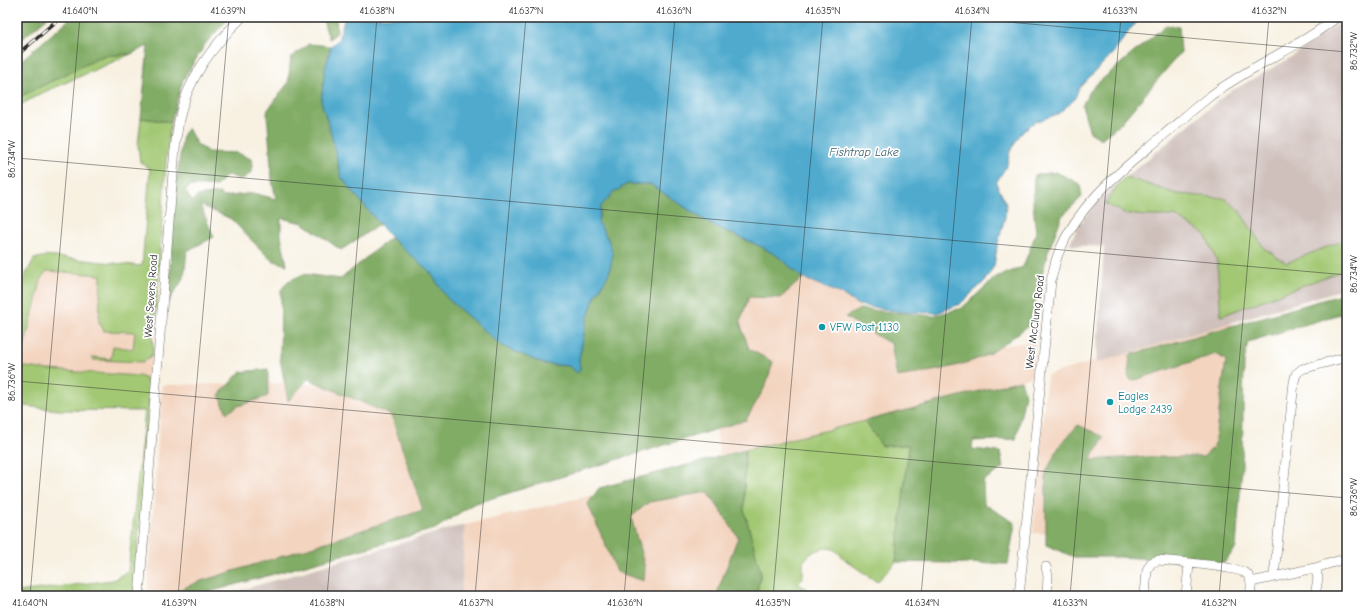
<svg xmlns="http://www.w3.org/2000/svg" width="1364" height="613" viewBox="0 0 1364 613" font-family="'Comic Neue',sans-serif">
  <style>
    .built { fill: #f3d4bf }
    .industrial { fill: #cfc0bb }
    .green { fill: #a2c873; stroke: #667a4f }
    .forest { fill: #81ac65; stroke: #566c48 }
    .water { fill: #50aace; stroke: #3e6a7c }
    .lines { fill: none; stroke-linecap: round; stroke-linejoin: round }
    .minor-casing { stroke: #73706b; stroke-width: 10 }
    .minor { stroke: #fff; stroke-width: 9 }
    .rail-casing { stroke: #2b2b2b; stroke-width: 4 }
    .rail { stroke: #fff; stroke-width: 2.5; stroke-dasharray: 8; stroke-linecap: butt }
    .ticks { fill: none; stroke: #2b2b2b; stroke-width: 1; stroke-opacity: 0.45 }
    .culture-dot { fill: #0f9aa8; stroke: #fff; stroke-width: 1.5 }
    .labels { text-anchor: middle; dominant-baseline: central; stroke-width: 3.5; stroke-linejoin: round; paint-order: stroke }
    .street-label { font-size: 11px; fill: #2b2b2b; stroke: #fff }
    .culture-label { font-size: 11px; fill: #0d838f; stroke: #fff; text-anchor: start }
    .water-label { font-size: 12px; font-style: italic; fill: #3a5e6c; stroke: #fff }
    .neatline { fill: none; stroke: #2b2b2b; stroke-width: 1.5 }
    .ticks-label { font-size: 10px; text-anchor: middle; fill: #2b2b2b }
  </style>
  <rect width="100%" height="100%" fill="#fff"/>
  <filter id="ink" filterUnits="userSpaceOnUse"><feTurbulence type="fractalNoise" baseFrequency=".025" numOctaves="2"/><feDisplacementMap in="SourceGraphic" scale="8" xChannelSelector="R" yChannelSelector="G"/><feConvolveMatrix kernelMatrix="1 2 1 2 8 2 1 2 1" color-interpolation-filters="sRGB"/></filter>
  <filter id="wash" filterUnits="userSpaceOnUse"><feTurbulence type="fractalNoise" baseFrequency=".012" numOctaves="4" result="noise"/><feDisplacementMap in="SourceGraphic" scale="16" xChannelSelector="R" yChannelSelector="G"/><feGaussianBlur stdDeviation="0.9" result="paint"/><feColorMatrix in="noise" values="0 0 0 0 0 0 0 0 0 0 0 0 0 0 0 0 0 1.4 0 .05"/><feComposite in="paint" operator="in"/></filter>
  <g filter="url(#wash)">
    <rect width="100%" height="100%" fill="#f8f1e2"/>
    <path class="built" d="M 46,256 L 159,269 L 149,411 L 58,410 L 17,405 L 17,291 L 34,259 Z
      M 779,257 L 803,278 L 843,295 L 858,305 L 909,371 L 1007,345 L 1036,341 L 1032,377 L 721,465 L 703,333 Z
      M 1232,322 L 1236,342 L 1214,546 L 1033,533 L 1047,375 Z
      M 293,383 L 381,390 L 428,518 L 182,596 L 147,596 L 162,385 Z
      M 688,473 L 740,525 L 724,596 L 461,596 L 465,525 Z"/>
    <path class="industrial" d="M 1347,17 L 1347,288 L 1096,363 L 1104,247 L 1069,245 L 1078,227 L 1098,200 L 1226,94 L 1287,60 Z
      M 465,525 L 461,596 L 221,596 L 452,528 Z"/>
    <path class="green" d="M 131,54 L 40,94 L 17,107 L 17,98 L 103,56 Z
      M 141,118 L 171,122 L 166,162 L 155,325 C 148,337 157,347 151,356 C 149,358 145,360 143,362 L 94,360 L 93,359 L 93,357 L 111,359 L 113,346 L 133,349 L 135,332 L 104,331 L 99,322 L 101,275 L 47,271 L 42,277 L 24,347 L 17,348 L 17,291 L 34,259 L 46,256 L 142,266 L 150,169 L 140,162 L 138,145 Z
      M 1126,177 L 1177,194 L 1224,198 L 1238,209 L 1264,248 L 1286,263 L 1347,239 L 1347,269 L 1221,316 L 1217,262 L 1205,234 L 1175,216 L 1146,216 L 1127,214 L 1105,204 L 1120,182 Z
      M 17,366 L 49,370 L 140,376 L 147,380 L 150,391 L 134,596 L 17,596 L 17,592 L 113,580 L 128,571 L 145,411 L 58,410 L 17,405 Z
      M 865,421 L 882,446 L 909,445 L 896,562 L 877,582 L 848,562 L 834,549 L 825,548 L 815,551 L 809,555 L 803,562 L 803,576 L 798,584 C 806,587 812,594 819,596 L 756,596 L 761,573 L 744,510 L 745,450 Z"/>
    <path class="forest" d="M 26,17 L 48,17 L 17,43 L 17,24 Z
      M 72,17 L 230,17 L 206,43 L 183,80 L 171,122 L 141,118 L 148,46 L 131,54 L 103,56 L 17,98 L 17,64 Z
      M 322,17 L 336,17 L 337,33 L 329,39 Z
      M 1166,25 L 1179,27 L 1181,52 L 1120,124 L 1101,139 L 1090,132 L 1082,105 L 1092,88 Z
      M 309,44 L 331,46 L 325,70 L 321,101 L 331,133 L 341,177 L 380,224 L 341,250 L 303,223 L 281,218 L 281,236 L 287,265 L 271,260 L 231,219 L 200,205 L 214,237 L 187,251 L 184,278 L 168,302 L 175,192 L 183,134 L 188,128 L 196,143 L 208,152 L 238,153 L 251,159 L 253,171 L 242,180 L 228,175 L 216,186 L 190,186 L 185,191 L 192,201 L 197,196 L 220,193 L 223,197 L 253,193 L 276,199 L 272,180 L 267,111 L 288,83 L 291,57 Z
      M 1056,172 L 1080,184 L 1082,197 L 1062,216 L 1048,252 L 1029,325 C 1017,334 1005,344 992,352 C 966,367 927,372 897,377 L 891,344 L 845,317 L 860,309 L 933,316 L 962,308 L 996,277 L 1023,267 L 1036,233 L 1033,204 L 1034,175 Z
      M 627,184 L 650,184 L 710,224 L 762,247 L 779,257 L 803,278 L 780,298 L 749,297 L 740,322 L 749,349 L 773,362 L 766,385 L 746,420 L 473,504 L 435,529 L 195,596 L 165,596 L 198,582 L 302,550 L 423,510 L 391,415 L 308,379 L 288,401 L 280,359 L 281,290 L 288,281 L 304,274 L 341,279 L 387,240 L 391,238 L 430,272 L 447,298 L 502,346 L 544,364 L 569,366 L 574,370 L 580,369 L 579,360 L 586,323 L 594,299 L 609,273 L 613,254 L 608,239 L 598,222 L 601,206 L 613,193 Z
      M 1347,293 L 1347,312 L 1248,342 L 1244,362 L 1242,466 L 1236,548 L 1224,563 L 1120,557 L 1074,557 L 1046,545 L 1046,472 L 1060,445 L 1078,425 L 1104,437 L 1090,460 L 1137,457 L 1203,457 L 1214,447 L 1226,360 L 1216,354 L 1132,381 L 1128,376 L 1130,355 Z
      M 268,369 L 268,396 L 238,406 L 227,413 L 219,395 L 240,372 Z
      M 1021,380 L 1025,395 L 1016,439 L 973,441 L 972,449 L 1000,452 L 1003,468 L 983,481 L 984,504 L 1015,523 L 1008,564 L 896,562 L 909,445 L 882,446 L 865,421 Z
      M 745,450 L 744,510 L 761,573 L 756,596 L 718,596 L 718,590 L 738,537 L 708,492 L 649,502 L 631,517 L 645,568 L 644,581 L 617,572 L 588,504 L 599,488 Z"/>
    <path class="water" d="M 345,17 L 1138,17 L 1135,23 L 1113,53 L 1080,87 L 1074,100 L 1058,114 L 1035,122 L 1028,127 L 1019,136 L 1010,152 L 1007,165 L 996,183 L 1006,204 L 1005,217 L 997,247 L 994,266 L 984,282 L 960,304 L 937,313 L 903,312 L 858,305 L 843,295 L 803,278 L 779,257 L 762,247 L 710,224 L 650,184 L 627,184 L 613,193 L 601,206 L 598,222 L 608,239 L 613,254 L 609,273 L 594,299 L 586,323 L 579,360 L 580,369 L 578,373 L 569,366 L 544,364 L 502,346 L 447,298 L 430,272 L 391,238 L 341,177 L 331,133 L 321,101 L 325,70 L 331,46 L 338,40 Z"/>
  </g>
  <g filter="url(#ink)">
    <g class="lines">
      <defs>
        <path id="minor" d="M 1046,567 L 1048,576 L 1047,596
          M 1274,576 L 1294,382 L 1296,374 L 1302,369 L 1347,357
          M 1251,582 L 1315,568 L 1347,558
          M 139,596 L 174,160 C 175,147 177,133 179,120 C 187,79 213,46 242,17
          M 1019,596 L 1051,281 C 1053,272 1055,261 1059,252 C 1079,203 1121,171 1160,138 C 1184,118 1207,96 1234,80 C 1268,58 1305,43 1337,17
          M 1145,596 L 1147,570 L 1151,563 L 1158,560 C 1173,562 1241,566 1248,575 C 1253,581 1251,589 1250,596
          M 1186,596 L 1189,564
          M 1315,596 L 1318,578 L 1315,568"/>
      </defs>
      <use href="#minor" class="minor-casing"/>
      <use href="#minor" class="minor"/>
      <defs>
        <path id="rail" d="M 17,55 L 61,17"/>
      </defs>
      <use href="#rail" class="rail-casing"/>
      <use href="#rail" class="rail"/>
    </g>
  </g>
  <path class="ticks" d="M 951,17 L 1347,52M 17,158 L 1347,275M 17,381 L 1347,498M 30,596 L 80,17M 178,596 L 229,17M 327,596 L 377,17M 475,596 L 526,17M 624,596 L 675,17M 773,596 L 823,17M 921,596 L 972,17M 1070,596 L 1121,17M 1219,596 L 1269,17"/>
  <g class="culture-dot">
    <circle cx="822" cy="327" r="4"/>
    <circle cx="1110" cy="402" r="4"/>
  </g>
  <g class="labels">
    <g class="street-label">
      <text transform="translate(151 296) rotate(-86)">West Severs Road</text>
      <text transform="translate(1035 322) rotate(-83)">West McClung Road</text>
    </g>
    <g class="culture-label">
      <text x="830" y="327">VFW Post 1130</text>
      <text x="1118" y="396">Eagles<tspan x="1118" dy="13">Lodge 2439</tspan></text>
    </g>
    <g class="water-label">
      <text x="864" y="152">Fishtrap Lake</text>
    </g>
  </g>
  <rect width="1364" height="613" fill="none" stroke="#fff" stroke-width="44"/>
  <rect x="22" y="22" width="1320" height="569" class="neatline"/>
  <g class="ticks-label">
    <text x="80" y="14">41.640°N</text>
    <text x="228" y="14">41.639°N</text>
    <text x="377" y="14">41.638°N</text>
    <text x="526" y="14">41.637°N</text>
    <text x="674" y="14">41.636°N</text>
    <text x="823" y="14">41.635°N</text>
    <text x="972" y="14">41.634°N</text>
    <text x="1120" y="14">41.633°N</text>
    <text x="1269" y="14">41.632°N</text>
    <text transform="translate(1353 51) rotate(-90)" y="4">86.732°W</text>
    <text transform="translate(11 159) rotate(-90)" y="4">86.734°W</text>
    <text transform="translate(1353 274) rotate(-90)" y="4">86.734°W</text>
    <text transform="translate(11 382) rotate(-90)" y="4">86.736°W</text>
    <text transform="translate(1353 497) rotate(-90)" y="4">86.736°W</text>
    <text x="30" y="606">41.640°N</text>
    <text x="179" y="606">41.639°N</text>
    <text x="327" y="606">41.638°N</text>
    <text x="476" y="606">41.637°N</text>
    <text x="625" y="606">41.636°N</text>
    <text x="773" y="606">41.635°N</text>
    <text x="922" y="606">41.634°N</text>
    <text x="1070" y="606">41.633°N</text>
    <text x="1219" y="606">41.632°N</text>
  </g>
</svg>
